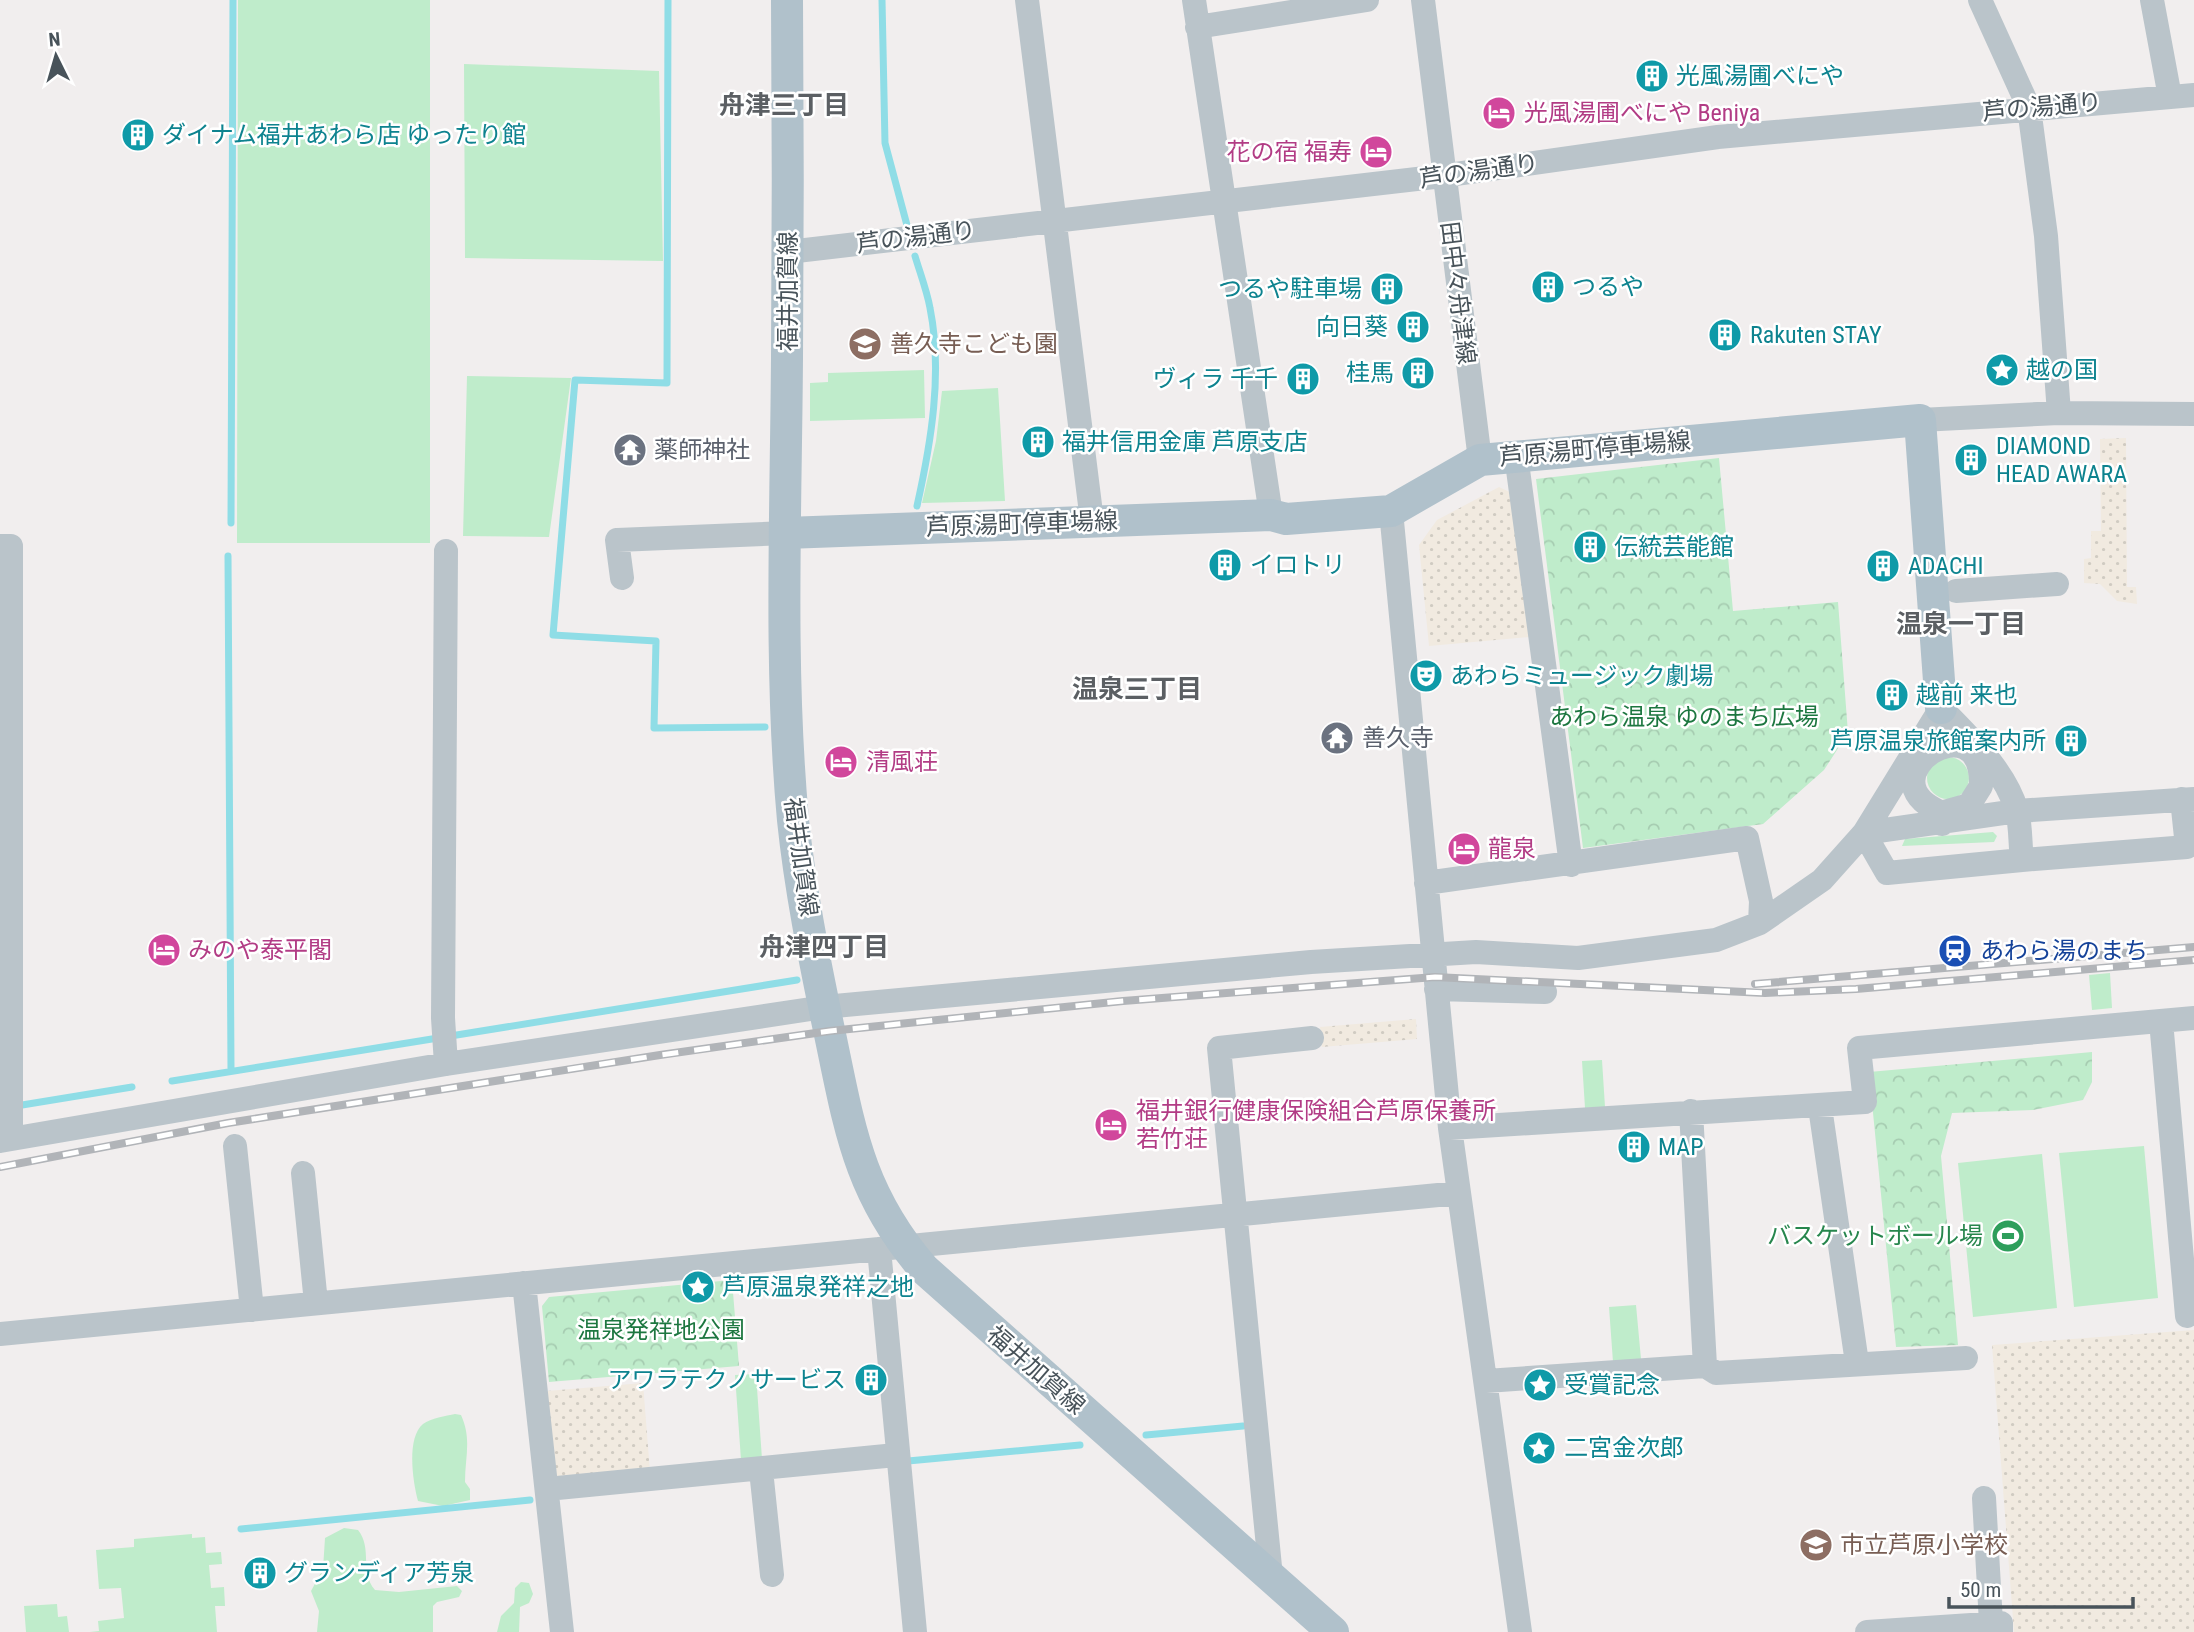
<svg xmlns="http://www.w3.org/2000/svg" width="2194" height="1632" viewBox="0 0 2194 1632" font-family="'Roboto Condensed','Noto Sans JP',sans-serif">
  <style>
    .green { fill: #bfeccb }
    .sand { fill: url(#sand-dots) }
    .park { fill: url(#park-crowns) }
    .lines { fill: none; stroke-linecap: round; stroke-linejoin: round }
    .stream { stroke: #8fdde6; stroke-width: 7 }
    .minor { stroke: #bac4ca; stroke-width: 24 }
    .major { stroke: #b0c1cb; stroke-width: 32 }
    .rail-casing { stroke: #b1b4b8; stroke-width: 8 }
    .rail { stroke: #fff; stroke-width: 5; stroke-dasharray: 16; stroke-linecap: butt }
    .labels { text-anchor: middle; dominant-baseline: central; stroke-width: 5; stroke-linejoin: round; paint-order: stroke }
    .culture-label { font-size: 24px; fill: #0d838f; stroke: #fff; text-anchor: start }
    .street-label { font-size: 24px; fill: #48535a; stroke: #fff }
    .hotel-label { font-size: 24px; fill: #b23c85; stroke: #fff; text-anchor: start }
    .education-label { font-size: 24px; fill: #785e54; stroke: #fff; text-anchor: start }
    .worship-label { font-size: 24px; fill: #5b616d; stroke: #fff; text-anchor: start }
    .park-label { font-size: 24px; fill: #1d7740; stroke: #fff }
    .transit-label { font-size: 24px; fill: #164399; stroke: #fff; text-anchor: start }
    .leisure-label { font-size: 24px; fill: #27864d; stroke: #fff; text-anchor: end }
    .neighbourhood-label { font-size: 26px; font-weight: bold; fill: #5b5f63; stroke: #fff }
  </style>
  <defs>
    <pattern id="sand-dots" width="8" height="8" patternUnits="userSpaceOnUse" patternTransform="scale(1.75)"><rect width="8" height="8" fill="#f1eae0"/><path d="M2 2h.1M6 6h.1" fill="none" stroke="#d0cbc2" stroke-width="1.8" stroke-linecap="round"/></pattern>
    <pattern id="park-crowns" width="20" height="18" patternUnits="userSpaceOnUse" patternTransform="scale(1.75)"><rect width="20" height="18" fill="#bfeccb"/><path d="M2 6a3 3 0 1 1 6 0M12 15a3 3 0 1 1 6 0" fill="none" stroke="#a6ccb1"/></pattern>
  </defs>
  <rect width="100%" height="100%" fill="#f1eeee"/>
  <path class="green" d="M 238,0 L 430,0 L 430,543 L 237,543 Z
    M 464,64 L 659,71 L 663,261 L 465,258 Z
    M 924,370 L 925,418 L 810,421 L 810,383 L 828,382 L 828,373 Z
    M 467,376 L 571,378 L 549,537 L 463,536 Z
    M 998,388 L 1005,501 L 922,503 L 936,441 L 942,391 Z
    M1927 778a21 21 0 1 1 42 0a21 21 0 1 1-42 0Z
    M 1993,832 L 1997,836 L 1994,842 L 1902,846 L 1905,839 Z
    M 2110,973 L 2112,1008 L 2092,1010 L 2089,975 Z
    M 1602,1060 L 1605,1107 L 1585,1108 L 1582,1061 Z
    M 2144,1146 L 2158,1298 L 2074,1307 L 2059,1153 Z
    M 2042,1154 L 2057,1308 L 1973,1317 L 1958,1163 Z
    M 1636,1305 L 1641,1359 L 1613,1362 L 1609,1307 Z
    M 756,1374 L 762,1459 L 741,1460 L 735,1375 Z
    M 455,1414 L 461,1415 C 472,1439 465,1457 465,1482 L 470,1489 L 470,1500 L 443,1506 L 418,1501 C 413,1483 406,1438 423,1424 C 431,1418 446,1416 455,1414 Z
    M 344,1528 L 358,1530 C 373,1549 359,1571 375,1590 L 399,1592 L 457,1586 L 462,1591 L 459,1597 L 437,1602 L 433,1606 L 433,1632 L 317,1632 L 319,1611 L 311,1591 L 323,1569 L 325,1538 Z
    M 192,1534 L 192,1538 L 205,1537 L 206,1553 L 221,1552 L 222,1564 L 209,1565 L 211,1588 L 224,1587 L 225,1606 L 215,1606 L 217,1632 L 90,1632 L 99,1631 L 98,1621 L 124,1618 L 121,1588 L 99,1589 L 96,1550 L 134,1547 L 134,1539 Z
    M 521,1582 L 529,1583 L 533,1594 L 529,1603 L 520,1607 L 519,1632 L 497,1632 L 501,1616 L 514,1603 L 515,1588 Z
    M 57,1604 L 58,1617 L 67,1616 L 69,1632 L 26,1632 L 24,1606 Z"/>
  <path class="sand" d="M 2126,438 L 2127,587 L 2136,587 L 2137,604 L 2117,601 L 2100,584 L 2084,583 L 2084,559 L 2091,558 L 2091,531 L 2101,531 L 2100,439 Z
    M 1499,487 L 1516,495 L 1530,637 L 1429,646 L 1419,545 L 1437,520 Z
    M 1416,1019 L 1417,1039 L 1322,1047 L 1320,1027 Z
    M 2194,1330 L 2194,1632 L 2014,1632 L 1992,1345 Z
    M 643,1383 L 650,1472 L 554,1480 L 547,1391 Z"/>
  <path class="park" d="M 1719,458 L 1733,611 L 1838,602 L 1848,733 L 1824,770 L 1763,824 L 1583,848 L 1536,479 Z
    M 2092,1052 L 2092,1082 L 2083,1100 L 2033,1110 L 1952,1113 L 1941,1156 L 1958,1345 L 1896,1347 L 1869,1072 Z
    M 732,1280 L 739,1366 L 549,1382 L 542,1306 L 549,1297 Z"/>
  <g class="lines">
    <path class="stream" d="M 668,0 L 667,383 L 575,380 L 553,635 L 656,641 L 654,728 L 765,727
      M 882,0 L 885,143 L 908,229
      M 915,256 C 920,273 927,291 930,308 C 943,373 931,443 917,506
      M 231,523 L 233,0
      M 228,556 L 231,1070
      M 172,1081 L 797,980
      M 16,1106 L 132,1087
      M 1146,1435 L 1243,1426
      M 908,1461 L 1080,1445
      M 241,1529 L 530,1500"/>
    <path class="minor" d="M 1027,0 L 1092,521
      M 1194,0 L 1271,515
      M 1423,0 L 1480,460
      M 1980,0 L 2029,108 L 2046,236 L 2059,413
      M 2152,0 L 2170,97
      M 1197,27 L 1367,0
      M 788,252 L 1434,177 L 1718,137 L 2194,95
      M 1920,420 L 2059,413 L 2194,414
      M 1516,455 L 1571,865
      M 1391,511 L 1450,1128 L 1520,1632
      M 0,546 L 11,546 L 11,1139
      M 622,578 L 617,540 L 786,533
      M 1956,591 L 2057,584
      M 1942,824 L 1940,812 C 1861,777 1983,697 1981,786 L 1969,805 L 1944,812
      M 1864,833 L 2017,811 L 2194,799
      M 2022,860 L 2187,847 L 2182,799
      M 1426,883 L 1747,838 L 1761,901 L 1760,923
      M 1436,989 L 1545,992
      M 2161,1021 L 2187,1316
      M 446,1064 L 443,1018 L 446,551
      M 1820,1107 L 1857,1363
      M 1691,1111 L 1705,1366
      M 1450,1128 L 1865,1102 L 1859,1048 L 2194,1018
      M 0,1141 L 446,1064 L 824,1007 L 1311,962 L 1476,952 L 1578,958 L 1716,940 L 1760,923 L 1822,880 L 1864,833 L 1941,708 C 1969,737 2005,770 2017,811 C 2021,826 2020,845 2022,860 L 1887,873 L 1864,833
      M 235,1146 L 252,1310
      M 303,1173 L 316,1303
      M 879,1249 L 915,1632
      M 524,1283 L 562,1632
      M 0,1334 L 1459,1193
      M 1486,1381 L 1705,1366 L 1716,1373 L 1966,1358
      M 761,1470 L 772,1575
      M 547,1489 L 896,1455
      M 1984,1498 L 1991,1623
      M 1271,1577 L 1219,1048 L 1312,1038
      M 1867,1632 L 2001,1623 L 2001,1632"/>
    <path class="major" d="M 787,0 C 788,119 788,239 787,358 C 786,509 779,669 793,820 C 800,888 814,958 828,1025 C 849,1123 856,1190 924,1269 L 1333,1632
      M 786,533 L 1271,515 L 1286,519 L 1391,511 L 1480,460 L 1920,420 L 1941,708"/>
    <defs>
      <path id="rail" d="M 1755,984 L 2194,947
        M 0,1167 L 228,1123 L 660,1055 L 830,1031 L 1123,1001 L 1435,977 L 1765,993 L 1856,989 L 2194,960"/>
    </defs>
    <use href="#rail" class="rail-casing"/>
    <use href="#rail" class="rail"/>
  </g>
  <defs>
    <symbol id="building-disc" viewBox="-11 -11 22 22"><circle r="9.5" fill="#0f9aa8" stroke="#fff"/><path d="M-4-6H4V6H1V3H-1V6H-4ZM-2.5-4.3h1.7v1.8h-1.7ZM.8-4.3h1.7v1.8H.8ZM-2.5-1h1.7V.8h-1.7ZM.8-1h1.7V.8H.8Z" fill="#fff"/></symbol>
    <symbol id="hotel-disc" viewBox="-11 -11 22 22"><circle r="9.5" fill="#d1479c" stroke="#fff"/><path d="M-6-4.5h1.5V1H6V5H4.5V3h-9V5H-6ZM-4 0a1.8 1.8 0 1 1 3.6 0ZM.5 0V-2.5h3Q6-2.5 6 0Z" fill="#fff"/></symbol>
    <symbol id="school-disc" viewBox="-11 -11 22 22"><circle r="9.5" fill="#8d6e63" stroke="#fff"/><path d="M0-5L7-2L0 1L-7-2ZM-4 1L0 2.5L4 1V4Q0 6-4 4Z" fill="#fff"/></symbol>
    <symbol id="sight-disc" viewBox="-11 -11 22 22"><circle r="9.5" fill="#0f9aa8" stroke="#fff"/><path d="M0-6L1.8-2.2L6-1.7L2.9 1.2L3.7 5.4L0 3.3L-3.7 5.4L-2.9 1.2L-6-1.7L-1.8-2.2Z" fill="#fff"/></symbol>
    <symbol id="temple-disc" viewBox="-11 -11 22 22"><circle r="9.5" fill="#6b7280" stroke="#fff"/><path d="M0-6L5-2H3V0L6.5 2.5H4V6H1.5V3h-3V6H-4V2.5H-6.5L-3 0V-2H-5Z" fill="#fff"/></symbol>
    <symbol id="theatre-disc" viewBox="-11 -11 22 22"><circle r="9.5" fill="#0f9aa8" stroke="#fff"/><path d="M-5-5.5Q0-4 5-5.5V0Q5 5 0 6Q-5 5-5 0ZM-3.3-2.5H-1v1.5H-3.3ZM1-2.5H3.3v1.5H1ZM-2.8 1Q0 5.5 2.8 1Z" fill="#fff"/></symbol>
    <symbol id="station-disc" viewBox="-11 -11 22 22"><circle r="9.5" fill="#1a4fb4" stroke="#fff"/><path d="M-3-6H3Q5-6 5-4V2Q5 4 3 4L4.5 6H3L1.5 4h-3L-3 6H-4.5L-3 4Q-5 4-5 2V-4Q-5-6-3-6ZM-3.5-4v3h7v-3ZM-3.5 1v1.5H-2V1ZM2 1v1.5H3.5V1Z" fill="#fff"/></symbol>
    <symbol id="stadium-disc" viewBox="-11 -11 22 22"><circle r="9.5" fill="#2e9e5b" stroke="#fff"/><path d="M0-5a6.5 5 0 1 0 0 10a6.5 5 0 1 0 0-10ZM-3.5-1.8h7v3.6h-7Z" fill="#fff"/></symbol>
  </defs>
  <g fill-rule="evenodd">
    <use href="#building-disc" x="1633" y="57" width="38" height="38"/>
    <use href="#hotel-disc" x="1480" y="94" width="38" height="38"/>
    <use href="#building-disc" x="119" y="116" width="38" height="38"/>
    <use href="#hotel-disc" x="1357" y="133" width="38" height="38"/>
    <use href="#building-disc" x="1529" y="268" width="38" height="38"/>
    <use href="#building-disc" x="1368" y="270" width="38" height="38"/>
    <use href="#building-disc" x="1394" y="308" width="38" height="38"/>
    <use href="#building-disc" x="1706" y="316" width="38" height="38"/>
    <use href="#school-disc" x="846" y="325" width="38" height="38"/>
    <use href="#sight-disc" x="1983" y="351" width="38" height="38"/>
    <use href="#building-disc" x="1399" y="354" width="38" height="38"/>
    <use href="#building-disc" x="1284" y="360" width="38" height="38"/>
    <use href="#building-disc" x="1019" y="423" width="38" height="38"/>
    <use href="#temple-disc" x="611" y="431" width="38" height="38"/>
    <use href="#building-disc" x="1952" y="441" width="38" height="38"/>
    <use href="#building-disc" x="1571" y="528" width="38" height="38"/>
    <use href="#building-disc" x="1206" y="546" width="38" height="38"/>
    <use href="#building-disc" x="1864" y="547" width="38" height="38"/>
    <use href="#theatre-disc" x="1407" y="657" width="38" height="38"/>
    <use href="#building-disc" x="1873" y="676" width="38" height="38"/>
    <use href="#temple-disc" x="1318" y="719" width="38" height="38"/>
    <use href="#building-disc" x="2052" y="722" width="38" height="38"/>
    <use href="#hotel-disc" x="822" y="743" width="38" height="38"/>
    <use href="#hotel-disc" x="1445" y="830" width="38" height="38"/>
    <use href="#hotel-disc" x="145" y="931" width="38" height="38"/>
    <use href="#station-disc" x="1936" y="932" width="38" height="38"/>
    <use href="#hotel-disc" x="1092" y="1106" width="38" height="38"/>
    <use href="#building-disc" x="1615" y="1128" width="38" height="38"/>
    <use href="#stadium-disc" x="1989" y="1217" width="38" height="38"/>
    <use href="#sight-disc" x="679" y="1268" width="38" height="38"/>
    <use href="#building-disc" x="852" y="1361" width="38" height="38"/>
    <use href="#sight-disc" x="1521" y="1366" width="38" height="38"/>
    <use href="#sight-disc" x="1520" y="1429" width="38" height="38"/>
    <use href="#school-disc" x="1797" y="1526" width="38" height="38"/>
    <use href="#building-disc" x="241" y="1554" width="38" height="38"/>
  </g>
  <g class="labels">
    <g class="culture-label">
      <text x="1676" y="76">光風湯圃べにや</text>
      <text x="162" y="135">ダイナム福井あわら店 ゆったり館</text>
      <text x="1572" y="287">つるや</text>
      <text x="1362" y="289" text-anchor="end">つるや駐車場</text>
      <text x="1388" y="327" text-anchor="end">向日葵</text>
      <text x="1750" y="335">Rakuten STAY</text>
      <text x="2026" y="370">越の国</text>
      <text x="1394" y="373" text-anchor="end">桂馬</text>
      <text x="1278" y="379" text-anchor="end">ヴィラ 千千</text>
      <text x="1062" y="442">福井信用金庫 芦原支店</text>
      <text x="1996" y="446">DIAMOND<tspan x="1996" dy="28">HEAD AWARA</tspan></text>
      <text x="1614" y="547">伝統芸能館</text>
      <text x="1250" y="565">イロトリ</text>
      <text x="1908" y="566">ADACHI</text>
      <text x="1450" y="676">あわらミュージック劇場</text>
      <text x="1916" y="695">越前 来也</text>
      <text x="2046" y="741" text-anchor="end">芦原温泉旅館案内所</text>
      <text x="1658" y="1147">MAP</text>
      <text x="722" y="1287">芦原温泉発祥之地</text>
      <text x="846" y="1380" text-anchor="end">アワラテクノサービス</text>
      <text x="1564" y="1385">受賞記念</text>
      <text x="1564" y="1448">二宮金次郎</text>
      <text x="284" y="1573">グランディア芳泉</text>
    </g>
    <g class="street-label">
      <text transform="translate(2042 107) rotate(-5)">芦の湯通り</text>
      <text transform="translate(1479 171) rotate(-8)">芦の湯通り</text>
      <text transform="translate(916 237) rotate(-7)">芦の湯通り</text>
      <text transform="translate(788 291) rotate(-90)">福井加賀線</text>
      <text transform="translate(1458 293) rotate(83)">田中々舟津線</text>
      <text transform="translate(1595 449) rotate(-5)">芦原湯町停車場線</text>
      <text transform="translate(1022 524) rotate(-2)">芦原湯町停車場線</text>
      <text transform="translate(801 857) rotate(82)">福井加賀線</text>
      <text transform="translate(1036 1370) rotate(41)">福井加賀線</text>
    </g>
    <g class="hotel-label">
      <text x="1524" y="113">光風湯圃べにや Beniya</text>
      <text x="1352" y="152" text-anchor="end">花の宿 福寿</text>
      <text x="866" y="762">清風荘</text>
      <text x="1488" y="849">龍泉</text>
      <text x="188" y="950">みのや泰平閣</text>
      <text x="1136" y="1111">福井銀行健康保険組合芦原保養所<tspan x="1136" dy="28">若竹荘</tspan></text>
    </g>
    <g class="education-label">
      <text x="890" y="344">善久寺こども園</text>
      <text x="1840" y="1545">市立芦原小学校</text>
    </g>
    <g class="worship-label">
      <text x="654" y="450">薬師神社</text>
      <text x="1362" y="738">善久寺</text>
    </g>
    <g class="park-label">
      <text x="1684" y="717">あわら温泉 ゆのまち広場</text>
      <text x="661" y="1330">温泉発祥地公園</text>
    </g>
    <g class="transit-label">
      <text x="1980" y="951">あわら湯のまち</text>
    </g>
    <g class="leisure-label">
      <text x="1983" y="1236">バスケットボール場</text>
    </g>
    <g class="neighbourhood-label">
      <text x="784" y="105">舟津三丁目</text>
      <text x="1961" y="624">温泉一丁目</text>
      <text x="1137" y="689">温泉三丁目</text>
      <text x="824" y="947">舟津四丁目</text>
    </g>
  </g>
  <g transform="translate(56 56) rotate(355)" stroke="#ffffff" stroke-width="5" paint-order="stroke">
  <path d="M0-5L12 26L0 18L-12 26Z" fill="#48535a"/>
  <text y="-10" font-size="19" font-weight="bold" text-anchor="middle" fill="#48535a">N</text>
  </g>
  <path d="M1949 1597v10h184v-10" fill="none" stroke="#48535a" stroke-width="3.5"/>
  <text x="1960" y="1597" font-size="21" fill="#48535a" stroke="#ffffff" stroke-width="5" paint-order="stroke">50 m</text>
</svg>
